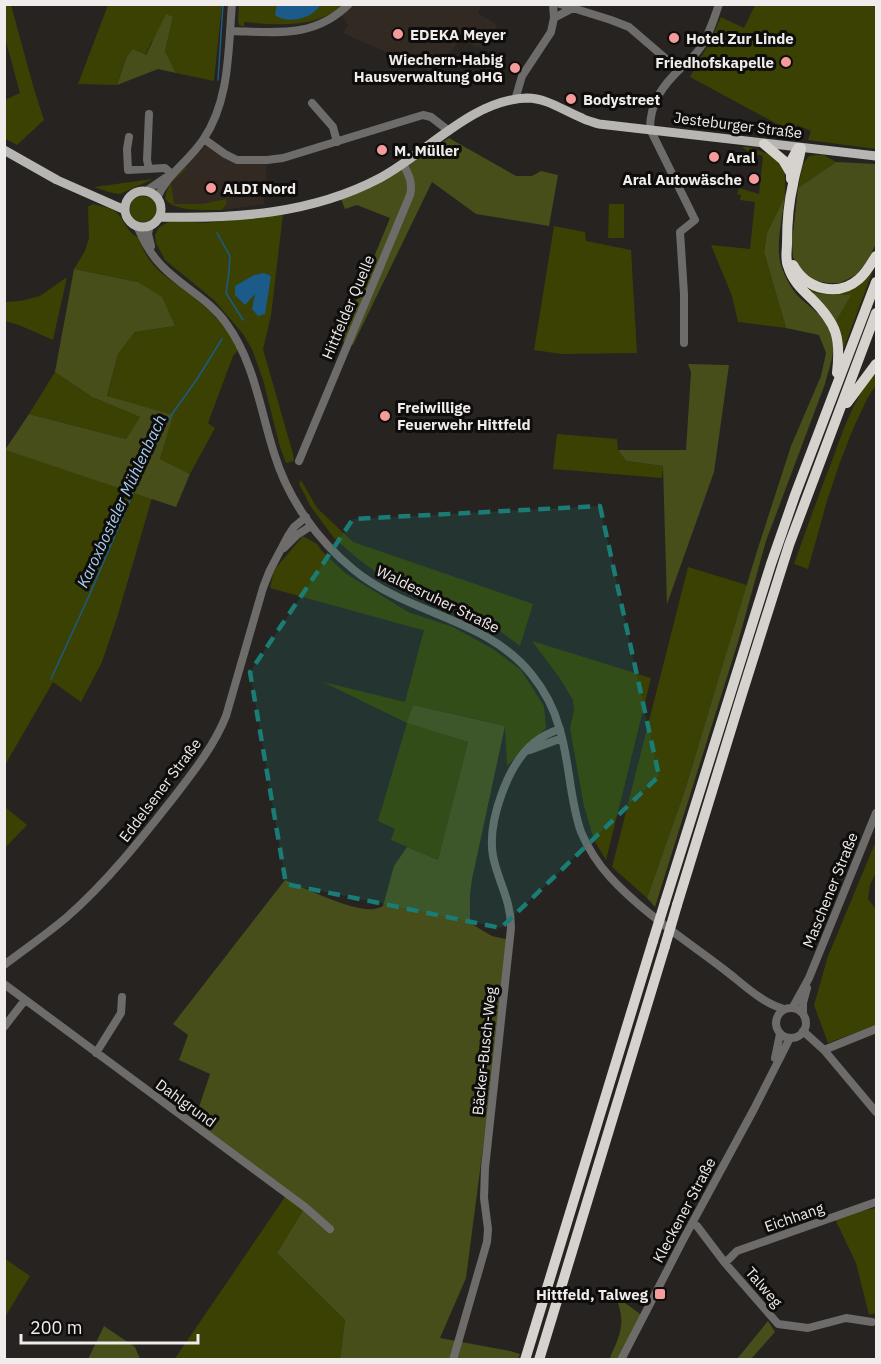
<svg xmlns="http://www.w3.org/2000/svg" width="881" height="1364" viewBox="0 0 881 1364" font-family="'IBM Plex Sans',sans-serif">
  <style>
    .built { fill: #322923 }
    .green { fill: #3a4103 }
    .forest { fill: #474e1a }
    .water { fill: #1a5b89 }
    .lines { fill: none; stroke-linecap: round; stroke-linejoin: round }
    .stream { stroke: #1a5b89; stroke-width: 1.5 }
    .minor { stroke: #6e6c6b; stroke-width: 8 }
    .major { stroke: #b8b6b2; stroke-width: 9 }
    .highway { stroke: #d6d3ce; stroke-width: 10 }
    .highway-bridge { stroke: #d6d3ce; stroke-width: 10 }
    .marked { fill: #1a7c74; fill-opacity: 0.2; stroke: #1a7c74; stroke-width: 4.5; stroke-dasharray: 12 8; stroke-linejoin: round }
    .poi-dot { fill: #f59b9a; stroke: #0f0d0c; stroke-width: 2 }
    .labels { text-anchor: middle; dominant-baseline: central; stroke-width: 6; stroke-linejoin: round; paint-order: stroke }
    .poi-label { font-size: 15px; font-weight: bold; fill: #efeceb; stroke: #0f0d0c; text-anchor: start }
    .street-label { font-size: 15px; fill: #efeceb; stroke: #0f0d0c }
    .water-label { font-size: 16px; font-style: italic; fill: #a7cdee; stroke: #0f0d0c }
  </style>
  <rect width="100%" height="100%" fill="#272321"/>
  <path class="built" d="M 343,4 L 482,5 L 478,13 L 497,25 L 481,49 L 478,46 L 476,48 L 463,38 L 431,72 L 343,33 L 348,25 L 338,9 Z
    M 207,145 L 224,156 L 267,163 L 264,204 L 222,210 L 202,210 L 173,206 L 171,184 L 173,179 Z"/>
  <path class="green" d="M 11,5 L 34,89 L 44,120 L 17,145 L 4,138 L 5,100 L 20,93 L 5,38 L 5,5 Z
    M 108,5 L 222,5 L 214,81 L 176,73 L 165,51 L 173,17 L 151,43 L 145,55 L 126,57 L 117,85 L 78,84 Z
    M 239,5 L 343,5 C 316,29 277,25 244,22 L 244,27 L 239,25 L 238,21 Z
    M 755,5 L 871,5 L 876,7 L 876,149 L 808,140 L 811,131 L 797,125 L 794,132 L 779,125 L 690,77 L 709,43 L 721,17 L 744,28 Z
    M 742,147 L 749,147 L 771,155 L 778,159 L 785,171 L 785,196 L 767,233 L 764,252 L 786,328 L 738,322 L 732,296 L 711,245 L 750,249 L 755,202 L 740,200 L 741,195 L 737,194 L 739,188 L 759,194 L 763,156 L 750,153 Z
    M 815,155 L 824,155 L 836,162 L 798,188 L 803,164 L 809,156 Z
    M 186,167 L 187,168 L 171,183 L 174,204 L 202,204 L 226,199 L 227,203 L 222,210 C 206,210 172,212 165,198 C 167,185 176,176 186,167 Z
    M 153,179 L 120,194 L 112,193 L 94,187 Z
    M130 209a13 13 0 1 1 26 0a13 13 0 1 1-26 0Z
    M 93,204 C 100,206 109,207 116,212 C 125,220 127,233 139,238 C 150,275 178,281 203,305 C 211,312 220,321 226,329 C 231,335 234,343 238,350 L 233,356 L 208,423 L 215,428 L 190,474 L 160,459 L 172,415 L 107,397 L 118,354 L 135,332 L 175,326 L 138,282 L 74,269 L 85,251 L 89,238 L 88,207 Z
    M 609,204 L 624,204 L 624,238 L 608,238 Z
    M 283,214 L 271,316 L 263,349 L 293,454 L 294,461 L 286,463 L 280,447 L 263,380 L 252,349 L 243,334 L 214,300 L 165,260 L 156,243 L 155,236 L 158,228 L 172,220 L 205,223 Z
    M 554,226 L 585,232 L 586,241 L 631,250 L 637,353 L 561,354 L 534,350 Z
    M 876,262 L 842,353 L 835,323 L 850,295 L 833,295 L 807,292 L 791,265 L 834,291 Z
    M 67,277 L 53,340 L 19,325 L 5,321 L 5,302 L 20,301 L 40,296 Z
    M 876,371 L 876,385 L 867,399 L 853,429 L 840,462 L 827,501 L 808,569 L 794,564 C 807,528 819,493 833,458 C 845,425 854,399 876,371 Z
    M 55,372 L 92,397 L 140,417 L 126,439 L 29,414 Z
    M 557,434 L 617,439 L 618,450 L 626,461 L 663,466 L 662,478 L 553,469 Z
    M 5,450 L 152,498 L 117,618 L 102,662 L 81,702 L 53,682 L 5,765 Z
    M 301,480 L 317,508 L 353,542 L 533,604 L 520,646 L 500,631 L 451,608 L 392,584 L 381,576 L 357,558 L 334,538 L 311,507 L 299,484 Z
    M 303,536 L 317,544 L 322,551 L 345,573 L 408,612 L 453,627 L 493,649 L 521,670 L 544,706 L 546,728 L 507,766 L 505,726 L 413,705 L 408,723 L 468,742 L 438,860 L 391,840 L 395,829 L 378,821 L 407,723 L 323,682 L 405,702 L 424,630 L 415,628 L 270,588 L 274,570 Z
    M 688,567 L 747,585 L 685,790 L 647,898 L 612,867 Z
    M 532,641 L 651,678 L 606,860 L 594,840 L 584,806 L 570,728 L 574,711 L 573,700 L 559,677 Z
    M 5,807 L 27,825 L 5,848 L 4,848 Z
    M 876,841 L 876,872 L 870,885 L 868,899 L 876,909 L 876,1025 L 828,1043 L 814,1005 L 828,956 Z
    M 287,1194 L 305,1207 L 277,1253 L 345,1320 L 340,1359 L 174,1360 Z
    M 876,1208 L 876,1313 L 869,1315 L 856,1263 L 834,1217 Z
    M 4,1258 L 30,1276 L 5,1317 L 4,1317 Z"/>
  <path class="forest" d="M 166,14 L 173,17 L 165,51 L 176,73 L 158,69 L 117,85 L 126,58 L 133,49 L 146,55 Z
    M 449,138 L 516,176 L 532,176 L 541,171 L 558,175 L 549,226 L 476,214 L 432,182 L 353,345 L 340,340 L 390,218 L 357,205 L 345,209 L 341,199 L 387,179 Z
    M 836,162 L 876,164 L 876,243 L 869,259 L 856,275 L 840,283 L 828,283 L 816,281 L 799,269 L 793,257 L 792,242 L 798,188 Z
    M 785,196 C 783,215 775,246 781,265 C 784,275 791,289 799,297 C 814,311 832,320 833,344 C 834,358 828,371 825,384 L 766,541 L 738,642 L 655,907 L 647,898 L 685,790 L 757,551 L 791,446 L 821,376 L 826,353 L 819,335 L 786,328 L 764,252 L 767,233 Z
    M 74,269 L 138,282 L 162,297 L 175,326 L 135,332 L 118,354 L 107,396 L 173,415 L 160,459 L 190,474 L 176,507 L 5,450 L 29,414 L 126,439 L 140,417 L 92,397 L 55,372 Z
    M 807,292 L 833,295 L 851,295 L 835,323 Z
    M 688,364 L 729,365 L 714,472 L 667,604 L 663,466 L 626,461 L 618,450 L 686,450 L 691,372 Z
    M 413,705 L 505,726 L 472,879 L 470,895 L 470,923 L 492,936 L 510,940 L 466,1278 L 440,1338 L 510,1351 L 520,1354 L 518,1359 L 340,1359 L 345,1320 L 277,1253 L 305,1207 L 193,1125 L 210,1074 L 179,1060 L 188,1035 L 173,1024 L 285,880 C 305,888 353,912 374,909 C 376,909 381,907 383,906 L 394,866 L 407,847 L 438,860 L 468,742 L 407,723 Z
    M 621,1300 L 643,1316 L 621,1359 L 609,1360 C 618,1338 626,1327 618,1303 Z
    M 768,1321 L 775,1332 L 751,1359 L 737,1359 Z
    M 104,1326 L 135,1347 L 140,1359 L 88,1359 Z"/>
  <path class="water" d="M 277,4 L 321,4 L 321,5 C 318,7 317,10 314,12 C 305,20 284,23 275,15 Z
    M 264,273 L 271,276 L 265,314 L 258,316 L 252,309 L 255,294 L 245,305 L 235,295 L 235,286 L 254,275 Z"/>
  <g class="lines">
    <path class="stream" d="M 218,80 L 223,4
      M 217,233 L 230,256 L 229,272 L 226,293 L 243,320
      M 51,679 L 89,596 L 134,491 L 165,424 L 197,379 L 222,339"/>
    <path class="minor" d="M 560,4 L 611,20 L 629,27 L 679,70
      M 554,18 L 573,8
      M 230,31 C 275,32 314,39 349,4
      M 515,100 L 522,76 L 551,32 L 554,18 L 553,4
      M 312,103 L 333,127 L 337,142
      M 129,137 L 127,149 L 128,170 L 165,168 L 172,174
      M 204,139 L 225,154 L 237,160 L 267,160 L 283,158 L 423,115 L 431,117 L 449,131
      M 149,169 L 147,160 L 149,114
      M 146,191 L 165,178
      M 157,198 C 167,174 189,161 203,140 C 230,100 228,51 232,4
      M 150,225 L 148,234 L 151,246
      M 137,226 C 144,241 150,254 162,266 C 182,287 209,299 226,323 C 254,361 260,409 274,453 C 288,499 317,540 354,570 C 409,615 487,618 532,675 C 544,690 554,709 559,727 C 570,761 569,798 581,832 C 588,848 598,864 610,877 C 643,913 687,941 726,971 C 743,984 762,1003 784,1009
      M 684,343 L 684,294 L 680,232 L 695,220 L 650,129 C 650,103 662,86 681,68 C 687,62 695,56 700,48 C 709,35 714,19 719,4
      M 299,461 L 410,195 C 413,183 409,175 403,164
      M 284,548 L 297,535 L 311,526
      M 530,750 L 562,738
      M 4,965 C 25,949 47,934 67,917 C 107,882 141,839 174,797 C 194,771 214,746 226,716 L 263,588 L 270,570 L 288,536 L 294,527 L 306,517
      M 4,984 L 305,1207 L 330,1229
      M 793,1007 L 809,978 L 876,813
      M776 1023a15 15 0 1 1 30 0a15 15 0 1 1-30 0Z
      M 803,1013 L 803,1003 L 807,988
      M 4,1027 L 25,1000
      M 803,1031 L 824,1050 L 876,1112
      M 824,1050 L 876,1029
      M 96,1053 L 121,1013 L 122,997
      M 775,1058 L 780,1034
      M 692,1223 L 697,1226 L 725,1263 L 778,1324 L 808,1328 L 846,1318 L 872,1322
      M 725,1263 L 737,1251 L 876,1202
      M 453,1360 L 487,1242 L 488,1229 L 484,1198 L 485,1168 L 511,928 C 511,899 498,882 493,856 C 487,822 508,763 535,742 C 542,736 551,732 560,729
      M 621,1360 L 683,1240 L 754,1109 L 790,1038"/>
    <path class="major" d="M 4,150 L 57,180 L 125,210
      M125 209a18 18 0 1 1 36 0a18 18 0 1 1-36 0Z
      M 159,217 C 235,219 312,214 380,178 C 427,153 471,100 527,98 C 547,98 564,111 582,118 C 587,121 593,122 599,124 L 876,156"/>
    <path class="highway" d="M 764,144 L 783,160 L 790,172
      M 801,148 C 799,161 795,172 793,184 C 789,201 787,226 787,243 C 787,251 785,259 788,266 C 792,280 801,289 812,299 C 837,324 841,338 837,373
      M 791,179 L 791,161 L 798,148
      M 793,265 C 806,289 837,298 859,279 C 866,273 871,264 876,256
      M 847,403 L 876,364
      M 665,902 L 771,564 L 795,495 L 876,282
      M 677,905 L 741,697 L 789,545 L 876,313
      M 525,1360 L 653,941
      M 539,1360 L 665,946"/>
    <path class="highway-bridge" d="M 653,941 L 665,902
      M 665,946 L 677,905"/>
  </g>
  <path class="marked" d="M 600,506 L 659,776 L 501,928 L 286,884 L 250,672 L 353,519 Z"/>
  <g class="poi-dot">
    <circle cx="398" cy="34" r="6"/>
    <circle cx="674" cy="38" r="6"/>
    <circle cx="786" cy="62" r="6"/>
    <circle cx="515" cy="68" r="6"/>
    <circle cx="571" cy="99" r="6"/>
    <circle cx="382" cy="150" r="6"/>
    <circle cx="714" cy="157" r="6"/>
    <circle cx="754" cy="179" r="6"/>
    <circle cx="211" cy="188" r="6"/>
    <circle cx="385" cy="416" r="6"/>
    <rect x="654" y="1288" width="12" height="12" rx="3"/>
  </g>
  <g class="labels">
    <g class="poi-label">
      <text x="410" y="34">EDEKA Meyer</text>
      <text x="686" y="38">Hotel Zur Linde</text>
      <text x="503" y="59" text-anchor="end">Wiechern-Habig<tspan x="503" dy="17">Hausverwaltung oHG</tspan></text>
      <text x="774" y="62" text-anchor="end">Friedhofskapelle</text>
      <text x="583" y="99">Bodystreet</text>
      <text x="394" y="150">M. Müller</text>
      <text x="726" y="157">Aral</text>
      <text x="742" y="179" text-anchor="end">Aral Autowäsche</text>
      <text x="223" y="188">ALDI Nord</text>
      <text x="397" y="407">Freiwillige<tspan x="397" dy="17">Feuerwehr Hittfeld</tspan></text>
      <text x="648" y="1294" text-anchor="end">Hittfeld, Talweg</text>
    </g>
    <g class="street-label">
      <text transform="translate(738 125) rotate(7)">Jesteburger Straße</text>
      <text transform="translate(348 307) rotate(-67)">Hittfelder Quelle</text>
      <text transform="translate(438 599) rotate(26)">Waldesruher Straße</text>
      <text transform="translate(160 790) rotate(-53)">Eddelsener Straße</text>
      <text transform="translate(830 890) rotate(-68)">Maschener Straße</text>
      <text transform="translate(484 1051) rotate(-84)">Bäcker-Busch-Weg</text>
      <text transform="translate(186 1103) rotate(36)">Dahlgrund</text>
      <text transform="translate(684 1210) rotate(-62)">Kleckener Straße</text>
      <text transform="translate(794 1217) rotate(-19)">Eichhang</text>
      <text transform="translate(764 1287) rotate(49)">Talweg</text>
    </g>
    <g class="water-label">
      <text transform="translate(121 501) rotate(-65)">Karoxbosteler Mühlenbach</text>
    </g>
  </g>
  <rect width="881" height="1364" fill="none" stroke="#efeceb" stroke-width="12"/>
  <path d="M21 1334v9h177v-9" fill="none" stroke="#efeceb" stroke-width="3"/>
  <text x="30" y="1334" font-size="18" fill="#efeceb" stroke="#0f0d0c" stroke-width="4.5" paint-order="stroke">200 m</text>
</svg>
